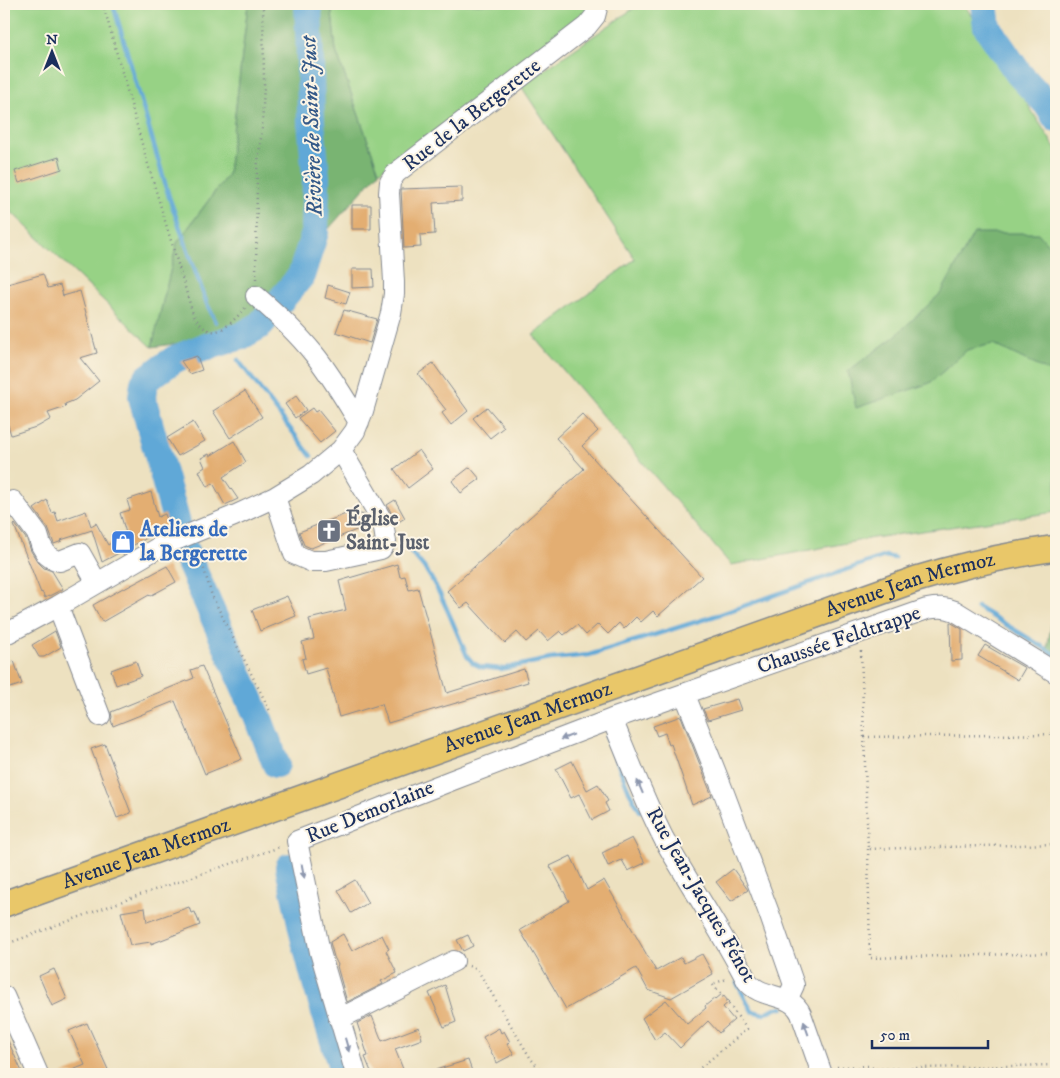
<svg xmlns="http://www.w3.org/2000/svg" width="1060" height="1078" viewBox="0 0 1060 1078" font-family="'IM FELL DW Pica',serif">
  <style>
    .green { fill: #97d285; stroke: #598072 }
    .forest { fill: #79b472; stroke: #4a7268 }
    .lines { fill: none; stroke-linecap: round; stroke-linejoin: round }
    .stream { stroke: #61a8d7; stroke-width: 4.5 }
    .river { stroke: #61a8d7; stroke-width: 28 }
    .building { fill: #e3ae72 }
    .minor-casing { stroke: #84888f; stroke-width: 22 }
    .major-casing { stroke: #84888f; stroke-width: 28 }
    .path { stroke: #84888f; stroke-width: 2.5; stroke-dasharray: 1 4; stroke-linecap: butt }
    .minor { stroke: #fff; stroke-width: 20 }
    .major { stroke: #e9c769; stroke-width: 25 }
    .oneway { fill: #8d97ae }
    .labels { text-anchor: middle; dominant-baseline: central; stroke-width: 4; stroke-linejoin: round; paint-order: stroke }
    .street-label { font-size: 21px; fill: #1b2f5e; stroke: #fcf5e5 }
    .worship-label { font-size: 21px; font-weight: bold; fill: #5b616d; stroke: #fcf5e5; text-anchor: start }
    .shop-label { font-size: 21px; font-weight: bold; fill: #366cbe; stroke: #fcf5e5; text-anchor: start }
    .water-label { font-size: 22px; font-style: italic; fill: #345988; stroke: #fcf5e5 }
  </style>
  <rect width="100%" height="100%" fill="#fcf5e5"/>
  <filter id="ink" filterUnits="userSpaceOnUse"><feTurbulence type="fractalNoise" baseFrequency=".02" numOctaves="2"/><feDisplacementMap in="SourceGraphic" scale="10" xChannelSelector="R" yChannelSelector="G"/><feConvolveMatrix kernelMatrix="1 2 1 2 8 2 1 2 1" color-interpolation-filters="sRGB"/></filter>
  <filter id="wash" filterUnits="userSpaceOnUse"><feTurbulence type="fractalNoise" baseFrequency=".0096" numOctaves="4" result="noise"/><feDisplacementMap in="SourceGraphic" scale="20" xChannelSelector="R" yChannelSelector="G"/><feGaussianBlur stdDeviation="1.12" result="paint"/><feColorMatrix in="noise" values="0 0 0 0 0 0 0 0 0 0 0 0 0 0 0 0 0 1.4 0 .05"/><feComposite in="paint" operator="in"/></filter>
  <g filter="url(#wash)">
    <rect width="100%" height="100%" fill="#ede1c0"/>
    <path class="green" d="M 4,4 L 248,4 L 228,174 L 177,243 L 152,347 L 4,205 Z
      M 331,4 L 615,4 L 577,25 L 379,172 L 336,51 Z
      M 640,4 L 964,4 L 1056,149 L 1056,512 L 873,538 L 731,565 L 533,335 L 635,259 L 521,86 Z"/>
    <path class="forest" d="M 248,4 L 331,4 L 336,51 L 379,172 L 248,320 L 216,338 L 152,347 L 177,243 L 228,174 Z
      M 974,233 L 1038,233 L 1056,254 L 1056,375 L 993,344 L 967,350 L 930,383 L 856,408 L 848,371 L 894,337 L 941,293 Z
      M 1056,595 L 1056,655 L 1047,650 Z"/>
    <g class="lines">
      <path class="stream" d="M 113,4 L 169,197 L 207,304 L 216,322
        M 238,360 L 311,456
        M 408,549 C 414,556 421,563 426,570 C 443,596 455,628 467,656 L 473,663 L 481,667 L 501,669 L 550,659 L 589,655 L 612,648 L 718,615 L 885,556 L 894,558
        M 977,607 L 1056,655
        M 607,737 L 629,791 L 640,811
        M 737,983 L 752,1011 L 764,1014 L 775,1008 L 783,1008"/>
      <path class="river" d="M 984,4 L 987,27 L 1019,74 L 1047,104 L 1056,118
        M 276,764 L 260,722 L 184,549 L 142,397 L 144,383 L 149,377 L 175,359 L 202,348 L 241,336 L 259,326 L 301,276 L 315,232 L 316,177 L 311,121 L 310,61 L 308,4
        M 289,867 L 304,937 L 316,983 L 344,1074"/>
    </g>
    <g id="blocks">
      <path class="building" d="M 59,157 L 62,169 L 19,183 L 15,171 Z
        M 462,187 L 462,201 L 433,203 L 435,234 L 420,235 L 421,247 L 404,248 L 401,189 Z
        M 352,205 L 371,205 L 371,229 L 352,229 Z
        M 352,269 L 373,269 L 374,287 L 352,288 Z
        M 43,274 L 48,288 L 60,285 L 63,296 L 80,291 L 97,353 L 80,358 L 99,381 L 75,400 L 65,404 L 66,407 L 48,413 L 51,419 L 39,426 L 11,435 L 8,425 L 4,427 L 4,397 L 7,396 L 4,384 L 4,285 Z
        M 328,285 L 350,292 L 346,304 L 325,298 Z
        M 344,310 L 377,319 L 370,343 L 336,332 Z
        M 197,356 L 202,370 L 190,374 L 181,361 Z
        M 433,363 L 468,411 L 451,425 L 442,413 L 446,410 L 418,374 Z
        M 245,391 L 262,417 L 230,438 L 213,411 Z
        M 296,396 L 306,410 L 295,418 L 285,404 Z
        M 487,407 L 504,427 L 490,438 L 473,418 Z
        M 312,408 L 315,412 L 318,410 L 335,431 L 320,443 L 298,418 Z
        M 582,414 L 598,431 L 582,446 L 702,577 L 658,616 L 653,611 L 641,622 L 636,617 L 624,629 L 619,623 L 608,634 L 598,624 L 586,635 L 577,625 L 564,635 L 560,631 L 548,641 L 539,631 L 526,642 L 517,632 L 505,643 L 468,603 L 461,608 L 447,591 L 584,469 L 556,438 Z
        M 193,422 L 205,441 L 178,456 L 167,438 Z
        M 234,441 L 246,462 L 223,477 L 238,499 L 225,505 L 213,483 L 207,487 L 199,471 L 205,467 L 201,458 L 209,454 L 210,456 Z
        M 419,450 L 433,469 L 408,488 L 394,469 Z
        M 470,467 L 480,479 L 461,493 L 452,481 Z
        M 151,492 L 158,517 L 165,514 L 169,529 L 147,538 L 102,562 L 92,530 L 61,540 L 62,541 L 54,544 L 48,528 L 34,509 L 47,500 L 52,513 L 55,512 L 58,521 L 86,511 L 91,526 L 96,523 L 108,545 L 126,533 L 120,513 L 130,510 L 127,500 Z
        M 395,500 L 405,518 L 395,524 L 393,516 L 387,505 Z
        M 351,512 L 365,515 L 369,521 L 362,524 L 359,529 L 311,548 L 304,545 L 299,532 Z
        M 15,524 L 27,540 L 31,551 L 37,561 L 44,568 L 52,571 L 63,589 L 45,598 L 42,592 L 41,593 L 14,525 Z
        M 397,564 L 400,577 L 405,576 L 409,590 L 418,588 L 447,693 L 524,669 L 528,682 L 388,723 L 382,704 L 339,717 L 326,668 L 306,674 L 302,659 L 306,658 L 302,642 L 314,639 L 309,619 L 346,610 L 339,581 Z
        M 167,566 L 176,582 L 150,596 L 149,595 L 102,622 L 93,605 L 123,588 L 124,589 Z
        M 287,596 L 296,616 L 260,631 L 252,610 Z
        M 950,622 L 962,629 L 962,660 L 951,661 Z
        M 55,631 L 61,647 L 44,657 L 39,657 L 32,645 Z
        M 985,645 L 1025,668 L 1018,680 L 978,656 Z
        M 14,661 L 22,684 L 10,688 L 8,683 L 4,684 L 4,665 Z
        M 136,661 L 141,676 L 116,685 L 111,670 Z
        M 202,666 L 242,759 L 205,774 L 175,701 L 113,726 L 111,720 L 112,717 L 111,712 L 194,678 L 191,670 Z
        M 737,699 L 741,710 L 708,720 L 703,709 Z
        M 681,716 L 712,796 L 692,805 L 671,744 L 669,745 L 665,733 L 657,736 L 653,726 Z
        M 105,744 L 131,813 L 117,818 L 91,749 Z
        M 572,761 L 587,790 L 598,784 L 608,801 L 605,803 L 609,811 L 592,820 L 579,794 L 571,798 L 556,769 Z
        M 632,838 L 645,863 L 628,871 L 622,860 L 608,866 L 602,853 Z
        M 571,856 L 587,890 L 604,880 L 656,971 L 681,957 L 684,963 L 702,954 L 713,974 L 671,998 L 648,990 L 636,968 L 566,1009 L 520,930 L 569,901 L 550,866 Z
        M 733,869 L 748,890 L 731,901 L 716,882 Z
        M 355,880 L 368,903 L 351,913 L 338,890 Z
        M 189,907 L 191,913 L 195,912 L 200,925 L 151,944 L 151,942 L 130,945 L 121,912 L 145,908 L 147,922 Z
        M 343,934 L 352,951 L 382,935 L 389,949 L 386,951 L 397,973 L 381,981 L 383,984 L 347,1002 L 337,966 L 338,965 L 334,957 L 330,942 Z
        M 468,935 L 473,946 L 463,951 L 457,940 Z
        M 54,969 L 67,999 L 52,1006 L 39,976 Z
        M 445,985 L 456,1022 L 444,1027 L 429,993 Z
        M 722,994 L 729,1002 L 723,1007 L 734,1020 L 719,1033 L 708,1021 L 680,1048 L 665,1032 L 655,1040 L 642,1018 L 666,1000 L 687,1024 L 706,1008 L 705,1006 L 715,998 L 716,999 Z
        M 372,1016 L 382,1041 L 419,1027 L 422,1039 L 395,1049 L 405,1074 L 372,1074 L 365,1057 L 368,1056 L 357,1023 Z
        M 87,1023 L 110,1074 L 63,1074 L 85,1065 L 69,1031 Z
        M 499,1028 L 501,1033 L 504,1031 L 510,1042 L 507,1043 L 514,1054 L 497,1063 L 483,1037 Z
        M 4,1032 L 23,1074 L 4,1074 Z
        M 468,1060 L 473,1074 L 432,1074 L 432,1071 Z"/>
    </g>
  </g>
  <g filter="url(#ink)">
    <use href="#blocks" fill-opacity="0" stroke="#84888f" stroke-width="1"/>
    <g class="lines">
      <defs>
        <path id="minor" d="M 256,296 C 277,314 297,333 314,354 C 331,375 345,399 359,422
          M 275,497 L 294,554 L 310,561 L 326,561 L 381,549 L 386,542 L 383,522 L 341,450
          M 13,501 L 38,535 L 41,545 L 47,555 L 51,558 L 56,560 L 60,561 L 80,553 L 97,583
          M 58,606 L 100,716
          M 4,635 L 58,606 L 161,546 L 234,516 L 275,497 L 311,475 L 341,450 L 355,431 L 363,411 L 391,313 L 394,294 L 394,282 L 389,193 L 390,182 L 396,173 L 587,26 L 595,16 L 598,4
          M 685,695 L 724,793 L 769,913 L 794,985 L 787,1000
          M 612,719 C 629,760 644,800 664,839 C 691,887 722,932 747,981 C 761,1000 792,992 801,1014 L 822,1074
          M 4,996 L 38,1074
          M 339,1019 L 454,961
          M 356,1074 L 320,952 L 297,841 L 450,781 L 612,719 L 927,609 C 938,607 945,607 955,611 L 1056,673"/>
        <g id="major">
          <path id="s1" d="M 4,904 L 917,579 C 963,565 1009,555 1056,548"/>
        </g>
      </defs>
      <use href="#minor" class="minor-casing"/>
      <use href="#major" class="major-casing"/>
      <path class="path" d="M 103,4 L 144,151 L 193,314 C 211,346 228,327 245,308
        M 256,279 L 257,170 L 262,130 L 264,84 L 263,4
        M 201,549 L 203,566 L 212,596 L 270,711
        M 861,651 L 868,849 L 1056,844
        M 864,737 L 1056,734
        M 868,849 L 870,958 L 1056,953
        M 4,945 L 131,898 L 280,847
        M 469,966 L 477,969 L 531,1059 L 544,1074
        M 837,1067 L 869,1066 L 875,1069 L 1056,1065
        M 693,1074 L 747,1029 L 722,995 L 712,984 L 727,979"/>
      <use href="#minor" class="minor"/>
      <use href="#major" class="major"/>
    </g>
    <defs><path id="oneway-solid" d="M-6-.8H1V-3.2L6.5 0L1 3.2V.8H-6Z" transform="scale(1.25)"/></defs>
    <g class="oneway">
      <use href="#oneway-solid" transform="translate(567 737) rotate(159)"/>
      <use href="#oneway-solid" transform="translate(640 787) rotate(-113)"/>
      <use href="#oneway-solid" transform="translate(303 871) rotate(79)"/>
      <use href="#oneway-solid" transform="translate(806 1028) rotate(-109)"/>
      <use href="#oneway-solid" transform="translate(347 1045) rotate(74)"/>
    </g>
  </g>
  <defs>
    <symbol id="church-square" viewBox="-11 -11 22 22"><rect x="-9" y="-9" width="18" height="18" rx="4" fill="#6b7280" stroke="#fcf5e5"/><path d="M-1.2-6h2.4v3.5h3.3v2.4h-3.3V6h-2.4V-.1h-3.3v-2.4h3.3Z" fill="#fff"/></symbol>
    <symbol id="shop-square" viewBox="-11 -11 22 22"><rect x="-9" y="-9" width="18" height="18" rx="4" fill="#3f7fe0" stroke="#fcf5e5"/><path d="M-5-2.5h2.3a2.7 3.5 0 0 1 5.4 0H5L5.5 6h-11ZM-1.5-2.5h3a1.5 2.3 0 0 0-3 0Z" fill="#fff"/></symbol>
  </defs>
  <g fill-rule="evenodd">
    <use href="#church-square" x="315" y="517" width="28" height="28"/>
    <use href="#shop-square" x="109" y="528" width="28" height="28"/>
  </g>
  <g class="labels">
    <g class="street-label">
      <text transform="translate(472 115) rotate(-38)">Rue de la Bergerette</text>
      <text stroke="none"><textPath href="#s1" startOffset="961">Avenue Jean Mermoz</textPath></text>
      <text transform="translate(839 640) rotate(-19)">Chaussée Feldtrappe</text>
      <text stroke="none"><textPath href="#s1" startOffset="556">Avenue Jean Mermoz</textPath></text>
      <text transform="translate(370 812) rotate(-22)">Rue Demorlaine</text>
      <text stroke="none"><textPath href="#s1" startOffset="151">Avenue Jean Mermoz</textPath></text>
      <text transform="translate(701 895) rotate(60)">Rue Jean-Jacques Fénot</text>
    </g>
    <g class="worship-label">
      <text x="346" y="519">Église<tspan x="346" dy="24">Saint-Just</tspan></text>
    </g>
    <g class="shop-label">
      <text x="140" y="530">Ateliers de<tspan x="140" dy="24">la Bergerette</tspan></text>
    </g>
    <g class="water-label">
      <text transform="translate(312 126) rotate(-92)">Rivière de Saint-Just</text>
    </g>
  </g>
  <rect width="1060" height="1078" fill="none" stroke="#fcf5e5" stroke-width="20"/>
  <g transform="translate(52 52)" stroke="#fcf5e5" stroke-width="4" paint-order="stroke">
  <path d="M0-4L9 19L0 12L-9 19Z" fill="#1b2f5e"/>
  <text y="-8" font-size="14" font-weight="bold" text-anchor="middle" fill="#1b2f5e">N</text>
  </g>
  <path d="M872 1040v8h116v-8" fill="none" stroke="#1b2f5e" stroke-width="2.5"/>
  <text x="880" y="1040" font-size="15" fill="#1b2f5e" stroke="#fcf5e5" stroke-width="4" paint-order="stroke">50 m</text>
</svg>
